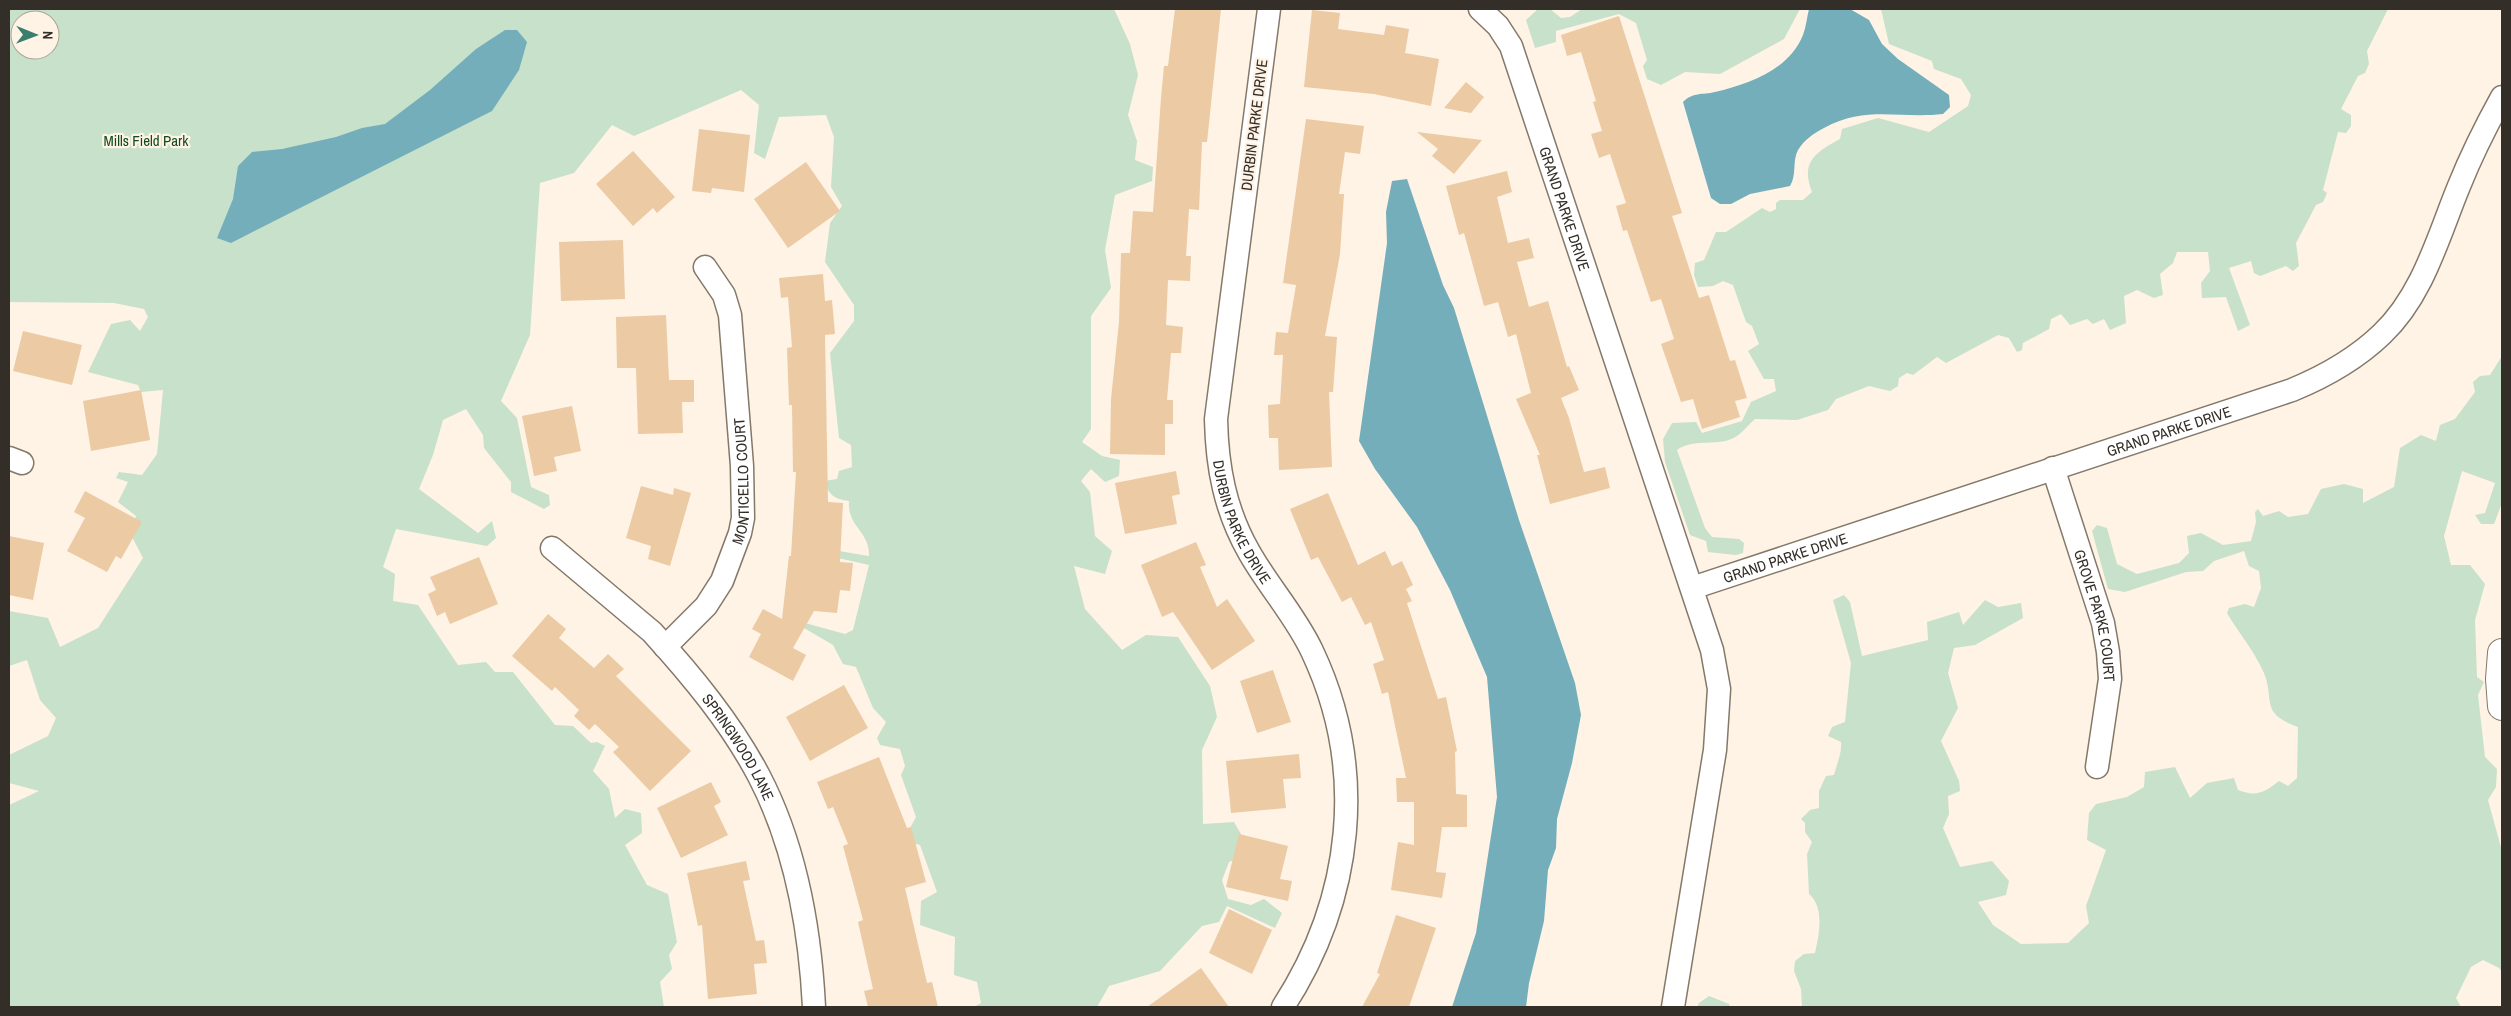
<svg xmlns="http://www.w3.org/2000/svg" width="2511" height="1016" viewBox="0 0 2511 1016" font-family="'Archivo Narrow',sans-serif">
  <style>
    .green { fill: #c8e1ca; fill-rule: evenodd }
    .water { fill: #74aebb }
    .building { fill: #ebcaa4 }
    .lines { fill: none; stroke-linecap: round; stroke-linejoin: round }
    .street-casing { stroke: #847869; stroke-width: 25 }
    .secondary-casing { stroke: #847869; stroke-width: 30 }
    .street { stroke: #fff; stroke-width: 22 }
    .secondary { stroke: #fff; stroke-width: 28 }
    .labels { text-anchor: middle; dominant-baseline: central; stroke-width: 4.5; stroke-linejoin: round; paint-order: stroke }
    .street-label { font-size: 15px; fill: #342e28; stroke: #fef3e5 }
    .park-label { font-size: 15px; fill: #104b20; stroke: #fef3e5 }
  </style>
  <rect width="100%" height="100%" fill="#fef3e5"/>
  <path class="green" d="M 9,9 L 1114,9 L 1130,44 L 1138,75 L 1128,115 L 1137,141 L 1135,160 L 1153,167 L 1152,181 L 1115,195 L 1105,250 L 1111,288 L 1091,316 L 1091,429 L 1082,442 L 1102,456 L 1120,460 L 1119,476 L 1105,482 L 1091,469 L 1081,481 L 1090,492 L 1095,536 L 1112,551 L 1105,574 L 1074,566 L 1085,609 L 1122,650 L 1146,635 L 1178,637 L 1210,686 L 1217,717 L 1202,750 L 1203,824 L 1234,822 L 1241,834 L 1234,860 L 1229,862 L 1222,880 L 1228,899 L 1251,905 L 1264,899 L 1282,913 L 1275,928 L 1227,906 L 1219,922 L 1202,926 L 1160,971 L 1109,986 L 1097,1007 L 974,1007 L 981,1003 L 977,982 L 954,975 L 955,937 L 920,925 L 921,901 L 937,892 L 920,845 L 913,843 L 910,828 L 916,817 L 901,775 L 905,766 L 900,749 L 880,745 L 877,738 L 886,722 L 873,708 L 856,667 L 843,664 L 833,645 L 804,628 L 805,623 L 845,634 L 853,630 L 869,565 L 803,550 L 809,546 L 869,556 C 870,531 847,527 849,501 C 834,499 829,495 824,481 L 837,479 L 839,471 L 852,467 L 851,445 L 839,438 L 830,353 L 854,321 L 854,305 L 825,262 L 830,223 L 842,206 L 831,187 L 834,137 L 826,115 L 779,117 L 765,159 L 754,153 L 759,105 L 741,90 L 634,136 L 612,125 L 574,173 L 540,183 L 530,335 L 501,401 L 517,418 L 531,487 L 549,495 L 550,505 L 544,509 L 511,492 L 511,482 L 484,448 L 483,435 L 466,409 L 443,420 L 433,455 L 419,489 L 478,533 L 492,521 L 496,538 L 487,546 L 396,529 L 383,567 L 395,574 L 393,601 L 418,605 L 458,665 L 486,662 L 495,672 L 513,672 L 555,725 L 573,726 L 591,743 L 597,742 L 605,746 L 593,771 L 609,789 L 615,818 L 625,809 L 641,813 L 642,833 L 625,845 L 647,885 L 668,894 L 677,942 L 669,955 L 672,969 L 660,982 L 664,1007 L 9,1007 L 9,805 L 39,791 L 9,783 L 9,755 L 48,736 L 56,718 L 40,700 L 27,660 L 9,666 L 9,611 L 48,618 L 60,647 L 98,628 L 143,558 L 130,533 L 136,516 L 118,502 L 128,482 L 116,478 L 119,472 L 142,475 L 157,454 L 163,390 L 141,392 L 138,385 L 88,372 L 111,324 L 130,320 L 140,331 L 148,317 L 144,309 L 114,303 L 9,302 ZM 20,20 L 50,20 L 50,50 L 20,50 Z
    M 1538,9 L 1550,9 L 1561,18 L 1570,17 L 1582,9 L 1800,9 L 1784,39 L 1720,74 L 1685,72 L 1661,85 L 1647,79 L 1643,66 L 1647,60 L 1636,23 L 1619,14 L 1556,31 L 1556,42 L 1535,48 L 1526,20 Z
    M 1881,9 L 2388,9 L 2367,51 L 2369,64 L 2365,73 L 2358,76 L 2341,109 L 2351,115 L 2351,126 L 2346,133 L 2338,132 L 2323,190 L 2327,193 L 2323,202 L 2316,205 L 2296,243 L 2299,266 L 2293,271 L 2286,266 L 2260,276 L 2254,273 L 2251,261 L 2229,268 L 2250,325 L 2238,331 L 2226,297 L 2202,298 L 2201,283 L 2210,271 L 2208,252 L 2177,252 L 2173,263 L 2160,274 L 2163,295 L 2154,298 L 2137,290 L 2124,296 L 2126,323 L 2110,330 L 2104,319 L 2093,324 L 2087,319 L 2070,325 L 2061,314 L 2051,319 L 2049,329 L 2023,343 L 2022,350 L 2017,352 L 2009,338 L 1998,335 L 1946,363 L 1937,357 L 1913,375 L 1907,373 L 1899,378 L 1898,386 L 1890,391 L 1869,386 L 1836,399 L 1828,410 L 1797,420 L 1755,419 C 1749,424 1744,431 1737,436 C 1719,448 1695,437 1677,450 L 1705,528 L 1712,537 L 1739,539 L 1744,543 L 1743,553 L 1736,555 L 1708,552 L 1706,541 L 1690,535 L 1665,462 L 1663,439 L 1672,423 L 1696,422 L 1702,433 L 1742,421 L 1751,402 L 1776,391 L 1774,379 L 1764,379 L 1748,351 L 1759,344 L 1752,326 L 1746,322 L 1733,285 L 1723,281 L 1713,286 L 1698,287 L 1694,275 L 1695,263 L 1704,260 L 1716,232 L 1726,232 L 1762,208 L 1770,212 L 1776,209 L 1776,203 L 1780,200 L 1803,200 L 1812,192 C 1800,162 1816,152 1840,139 L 1842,129 L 1878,118 L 1929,132 L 1968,106 L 1971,95 L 1961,79 L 1934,69 L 1932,61 L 1889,44 Z
    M 2502,356 L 2502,503 L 2494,524 L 2481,524 L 2475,515 L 2485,513 L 2495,483 L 2462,471 L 2444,536 L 2451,565 L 2470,565 L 2485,584 L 2475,620 L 2477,677 L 2484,682 L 2478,695 L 2485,757 L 2497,769 L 2496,787 L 2488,800 L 2502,851 L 2502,972 L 2499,968 L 2483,960 L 2471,967 L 2456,998 L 2461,1007 L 1802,1007 L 1801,989 L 1794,971 L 1795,961 L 1804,954 L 1815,953 C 1819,935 1825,908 1809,894 L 1807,854 L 1812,842 L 1805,832 L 1805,823 L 1801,819 L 1810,810 L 1819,808 L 1819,791 L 1826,776 L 1834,775 C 1837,763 1842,754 1841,742 L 1828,736 L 1832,727 L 1845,722 L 1851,663 L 1833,600 L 1844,595 L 1850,602 L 1862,656 L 1928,640 L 1927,622 L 1959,612 L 1963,625 L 1985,600 L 1998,607 L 2021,603 L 2023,618 L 1975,645 L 1954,648 L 1948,673 L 1958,708 L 1941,741 L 1959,781 L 1960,791 L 1948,796 L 1949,814 L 1943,828 L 1960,867 L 1992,861 L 2009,881 L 2006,895 L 1978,902 L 1993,925 L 2021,944 L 2068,943 L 2089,923 L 2086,906 L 2106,850 L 2087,840 L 2089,813 L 2096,804 L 2127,797 L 2144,787 L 2145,772 L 2175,767 L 2190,798 L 2207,783 L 2234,778 L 2238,790 C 2256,797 2264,793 2279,781 L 2288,786 L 2297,778 L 2298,727 C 2259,713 2275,700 2264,673 C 2255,652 2238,632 2227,613 L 2229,608 L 2245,604 L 2254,607 L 2261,588 L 2259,571 L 2249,566 L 2244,551 L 2214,561 L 2203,571 L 2186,572 L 2125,592 L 2108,589 L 2092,531 L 2097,525 L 2107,528 L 2117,564 L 2137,574 L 2179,563 L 2189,553 L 2187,536 L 2201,533 L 2223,545 L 2251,541 L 2256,522 L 2255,512 L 2258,509 L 2263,516 L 2279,511 L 2288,517 L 2308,514 L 2321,489 L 2344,484 L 2363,489 L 2363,503 L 2394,487 L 2400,448 L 2421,435 L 2436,441 L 2440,425 L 2455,419 L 2475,392 L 2473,382 L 2480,376 L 2490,375 Z
    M 1709,996 L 1729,1004 L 1730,1007 L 1697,1007 L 1699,1003 Z"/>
  <path class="water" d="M 1809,9 L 1850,9 L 1869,20 L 1882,44 L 1898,59 L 1949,95 L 1950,107 L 1943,114 C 1899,119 1866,105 1824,128 C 1814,133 1804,140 1798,150 C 1792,161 1797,175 1790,186 L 1750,194 L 1731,204 L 1720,204 L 1711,198 L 1683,102 C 1693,92 1702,95 1715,92 C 1749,84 1789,70 1803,35 C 1806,27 1807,17 1809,9 Z
    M 505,30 L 517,30 L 527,42 L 519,70 L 492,111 L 231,243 L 217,238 L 233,199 L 238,166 L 252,152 L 282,149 L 336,137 L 362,128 L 385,124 L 430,90 L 476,49 Z
    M 1407,179 L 1443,285 L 1454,308 L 1519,520 L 1575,683 L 1581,715 L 1572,763 L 1557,819 L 1556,848 L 1548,870 L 1544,921 L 1529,983 L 1526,1007 L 1452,1007 L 1476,933 L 1497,797 L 1487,677 L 1450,590 L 1417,527 L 1375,469 L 1359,441 L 1387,243 L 1386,212 L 1392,181 Z"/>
  <path class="building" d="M 1175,9 L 1221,9 L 1207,142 L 1202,142 L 1199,210 L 1189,209 L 1186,256 L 1191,256 L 1190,281 L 1168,280 L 1166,325 L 1183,327 L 1181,353 L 1171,353 L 1167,400 L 1173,400 L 1173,424 L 1165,424 L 1165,455 L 1110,454 L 1111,399 L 1119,322 L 1121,253 L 1130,253 L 1133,211 L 1153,212 L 1161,98 L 1164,66 L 1168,66 Z
    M 1312,10 L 1340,13 L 1338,29 L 1384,35 L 1386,25 L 1409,29 L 1405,53 L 1439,59 L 1431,106 L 1374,94 L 1304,87 Z
    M 1619,16 L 1682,213 L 1672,216 L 1699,298 L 1709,295 L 1730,361 L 1735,360 L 1747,398 L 1735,401 L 1740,417 L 1702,429 L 1693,399 L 1681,402 L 1661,344 L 1674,339 L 1661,299 L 1651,302 L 1627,230 L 1623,231 L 1616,206 L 1626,203 L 1610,154 L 1599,158 L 1591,134 L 1602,131 L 1593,102 L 1596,101 L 1581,52 L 1567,56 L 1561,35 Z
    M 1466,82 L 1484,97 L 1471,113 L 1444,108 Z
    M 1306,119 L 1364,126 L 1360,154 L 1345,152 L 1339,194 L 1344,194 L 1340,254 L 1325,336 L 1337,337 L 1333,392 L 1329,392 L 1332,467 L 1279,470 L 1278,438 L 1269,438 L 1268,405 L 1280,404 L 1283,355 L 1274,355 L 1276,332 L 1288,333 L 1296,285 L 1283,283 Z
    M 699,129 L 750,135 L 744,192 L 712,188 L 711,193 L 692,191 Z
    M 1417,132 L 1482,140 L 1454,174 L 1432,156 L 1438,149 Z
    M 633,151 L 675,197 L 657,213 L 653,208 L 633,226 L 596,184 Z
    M 806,162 L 840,211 L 788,248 L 754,199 Z
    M 1507,171 L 1512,192 L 1497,197 L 1508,243 L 1529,238 L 1534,258 L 1517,262 L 1529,307 L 1548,301 L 1567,367 L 1569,366 L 1579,390 L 1561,398 L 1569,418 L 1584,472 L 1605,467 L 1610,488 L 1550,504 L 1537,455 L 1540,455 L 1516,399 L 1531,393 L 1516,334 L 1508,337 L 1498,302 L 1484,306 L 1464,233 L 1459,235 L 1446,186 Z
    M 623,240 L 625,299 L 561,301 L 559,242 Z
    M 823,274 L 825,301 L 832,300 L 835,334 L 825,335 L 828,502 L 843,503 L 840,562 L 853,563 L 850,591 L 840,590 L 837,613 L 814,611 L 793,648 L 806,655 L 793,681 L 749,657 L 761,634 L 752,629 L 763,609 L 782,619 L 789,556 L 791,556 L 796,472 L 793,472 L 792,405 L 789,405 L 787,348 L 792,347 L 788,297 L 781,298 L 779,278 Z
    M 666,315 L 669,380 L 694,380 L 694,402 L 682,402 L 683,433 L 638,434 L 636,368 L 617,368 L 616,317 Z
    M 23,331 L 82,345 L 72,385 L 13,371 Z
    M 141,390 L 150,440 L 91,451 L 83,401 Z
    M 572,406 L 581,451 L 554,457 L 557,471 L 534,476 L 522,416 Z
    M 1176,471 L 1180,494 L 1172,496 L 1177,524 L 1125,534 L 1115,483 Z
    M 641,486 L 673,495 L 674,488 L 691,493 L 670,566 L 648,559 L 651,546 L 626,538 Z
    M 85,491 L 142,522 L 121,559 L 116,556 L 107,572 L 67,551 L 85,518 L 74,512 Z
    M 1328,493 L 1358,565 L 1385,551 L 1392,566 L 1402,561 L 1413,585 L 1406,589 L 1412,601 L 1407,603 L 1438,699 L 1446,697 L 1457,751 L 1455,752 L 1456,794 L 1467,795 L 1467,827 L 1442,827 L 1436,872 L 1446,873 L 1442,898 L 1391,890 L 1398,842 L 1414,845 L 1414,802 L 1397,802 L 1396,778 L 1406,778 L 1388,692 L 1382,694 L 1373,664 L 1384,660 L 1371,622 L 1365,625 L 1351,597 L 1342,602 L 1318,557 L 1311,560 L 1290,509 Z
    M 9,536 L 44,543 L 33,600 L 9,595 Z
    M 1196,542 L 1206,565 L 1200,567 L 1217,607 L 1227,599 L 1255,641 L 1212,670 L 1173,612 L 1162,617 L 1141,565 Z
    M 479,557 L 498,604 L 450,624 L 445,612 L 437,616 L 428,594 L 436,590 L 430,577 Z
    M 548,614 L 566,629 L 559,638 L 594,668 L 608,654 L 624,669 L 616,676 L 691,751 L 650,791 L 613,752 L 619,747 L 595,724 L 589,730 L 574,716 L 579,710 L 555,687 L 552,691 L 512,656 Z
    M 1273,670 L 1291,722 L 1257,733 L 1240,681 Z
    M 844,685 L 868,728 L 810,761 L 786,717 Z
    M 1299,754 L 1301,778 L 1283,779 L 1286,808 L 1231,813 L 1226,761 Z
    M 879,757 L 907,828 L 911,827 L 926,882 L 905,888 L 927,983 L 932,982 L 938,1007 L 868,1007 L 864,991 L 873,989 L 858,922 L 863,920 L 843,846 L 848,844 L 833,807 L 828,809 L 817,782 Z
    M 711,782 L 721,802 L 714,806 L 728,835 L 681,858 L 657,808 Z
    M 1239,834 L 1288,846 L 1280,879 L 1292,881 L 1288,901 L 1226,887 Z
    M 746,861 L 750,880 L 743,881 L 756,941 L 764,940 L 767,963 L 754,964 L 757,994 L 708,999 L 702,925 L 698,926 L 687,873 Z
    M 1229,909 L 1272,930 L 1252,974 L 1209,953 Z
    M 1396,915 L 1436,928 L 1409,1007 L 1362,1007 L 1380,974 L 1377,973 Z
    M 1201,968 L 1229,1007 L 1147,1007 Z"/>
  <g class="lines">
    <defs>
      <g id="street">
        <path id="s1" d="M 1269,9 L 1216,419 C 1217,467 1225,510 1249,552 C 1268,586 1295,615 1312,651 C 1368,769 1353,899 1283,1007"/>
        <path id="s2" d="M 1480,9 L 1498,26 L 1511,46 L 1712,650 L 1719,689 L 1715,750 L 1673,1007"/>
        <path d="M 9,458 L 22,463"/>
        <path id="s3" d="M 2053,468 L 2103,623 L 2108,652 L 2110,679 L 2097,767"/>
        <path id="s4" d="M 552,548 L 652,632 C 692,676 731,723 759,776 C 796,847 810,928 814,1007"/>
        <path id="s5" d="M 1692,588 L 2292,390 C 2326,376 2356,359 2382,334 C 2423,295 2438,237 2459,186 C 2471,156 2486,126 2502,97"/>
        <path id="s6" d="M 665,647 L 706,606 L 722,581 L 740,533 L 743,518 L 742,466 L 730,315 L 724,295 L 705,267"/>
      </g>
      <path id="secondary" d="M 2502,653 L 2500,679 L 2502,706"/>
    </defs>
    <use href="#street" class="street-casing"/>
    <use href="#secondary" class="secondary-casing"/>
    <use href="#street" class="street"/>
    <use href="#secondary" class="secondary"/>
  </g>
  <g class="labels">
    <g class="street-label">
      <text transform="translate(1254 125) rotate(-83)">DURBIN PARKE DRIVE</text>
      <text stroke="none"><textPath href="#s2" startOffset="220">GRAND PARKE DRIVE</textPath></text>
      <text stroke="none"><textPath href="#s5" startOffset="502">GRAND PARKE DRIVE</textPath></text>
      <text stroke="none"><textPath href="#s6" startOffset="191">MONTICELLO COURT</textPath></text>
      <text stroke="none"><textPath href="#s1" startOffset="521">DURBIN PARKE DRIVE</textPath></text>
      <text stroke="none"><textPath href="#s5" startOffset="98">GRAND PARKE DRIVE</textPath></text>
      <text stroke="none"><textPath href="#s3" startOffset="154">GROVE PARKE COURT</textPath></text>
      <text stroke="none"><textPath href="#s4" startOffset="275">SPRINGWOOD LANE</textPath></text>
    </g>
    <g class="park-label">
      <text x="146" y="140">Mills Field Park</text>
    </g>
  </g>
  <rect width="2511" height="1016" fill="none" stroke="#342e28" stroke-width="20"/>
  <g transform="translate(35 35) rotate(91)"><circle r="24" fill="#fef3e5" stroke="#ada499"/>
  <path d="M0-4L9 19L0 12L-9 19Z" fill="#3a7e70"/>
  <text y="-8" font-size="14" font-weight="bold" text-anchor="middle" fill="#342e28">N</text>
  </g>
</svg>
